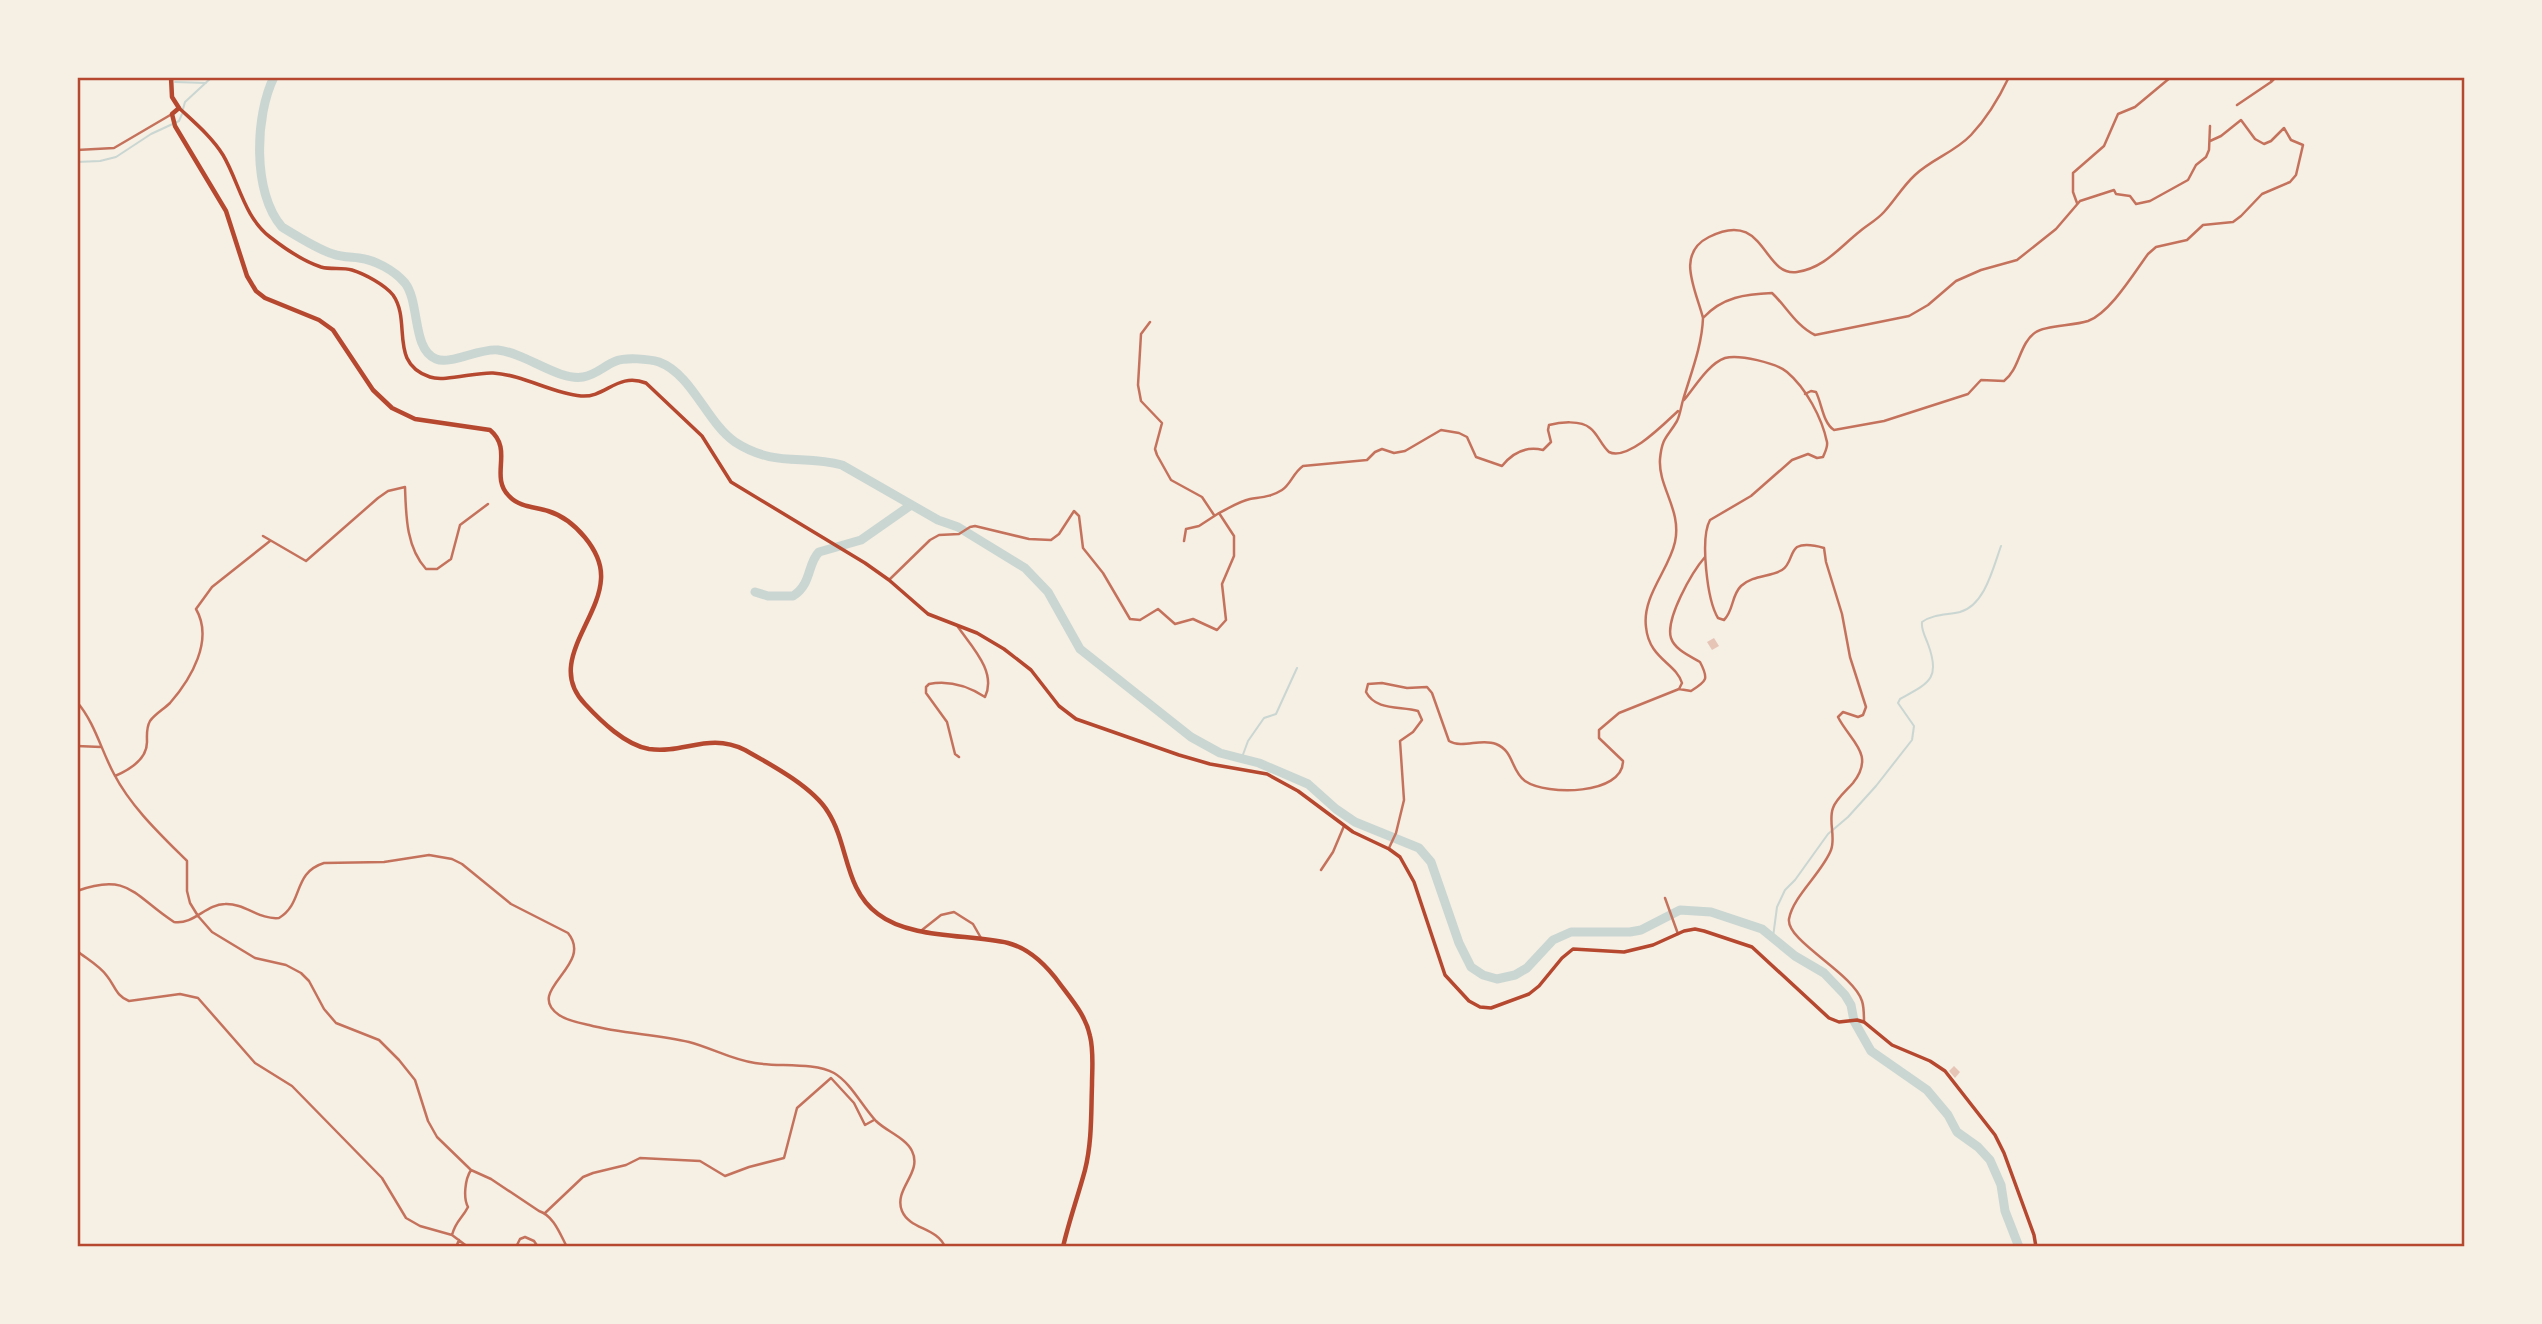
<svg xmlns="http://www.w3.org/2000/svg" width="2542" height="1324" viewBox="0 0 2542 1324" font-family="'PT Sans Narrow',sans-serif">
  <style>
    .lines { fill: none; stroke-linecap: round; stroke-linejoin: round }
    .stream { stroke: #c9d6d2; stroke-width: 2 }
    .river { stroke: #c9d6d2; stroke-width: 9 }
    .building { fill: #e6c5b7 }
    .minor { stroke: #c5725c; stroke-width: 2.5 }
    .secondary { stroke: #b5482f; stroke-width: 3.5 }
    .primary { stroke: #b5482f; stroke-width: 4.5 }
    .neatline { fill: none; stroke: #b5482f; stroke-width: 2.5 }
  </style>
  <rect width="100%" height="100%" fill="#f6efe4"/>
  <g class="lines">
    <path class="stream" d="M 267,77 L 272,80
      M 175,82 L 206,83
      M 183,109 L 185,102 L 212,77
      M 77,162 L 100,161 L 116,157 L 151,134 L 179,121 L 182,114
      M 1241,760 L 1248,741 L 1264,718 L 1276,714 L 1297,668
      M 1773,937 L 1777,907 L 1785,890 L 1795,880 L 1828,834 L 1848,817 L 1876,786 L 1912,740 L 1914,726 L 1898,703 L 1900,699 C 1929,683 1941,679 1928,644 C 1925,636 1921,630 1922,622 C 1933,614 1947,615 1960,612 C 1985,605 1993,568 2001,546"/>
    <path class="river" d="M 274,77 C 255,115 252,193 282,227 C 295,235 319,250 333,254 C 341,257 351,257 359,258 C 375,260 394,270 405,283 C 420,302 412,350 436,359 C 451,365 479,348 498,350 C 526,353 558,381 583,377 C 596,375 605,365 616,361 C 626,357 649,359 659,362 C 692,374 707,423 735,442 C 775,468 803,454 842,465 L 938,520 L 958,527 L 1025,568 L 1048,592 L 1080,649 L 1191,737 L 1220,753 L 1259,763 L 1308,784 L 1336,809 L 1355,822 L 1419,848 L 1431,862 L 1459,943 L 1471,967 L 1483,975 L 1497,979 L 1515,975 L 1527,968 L 1553,940 L 1571,932 L 1630,932 L 1641,930 L 1680,910 L 1711,912 L 1762,929 L 1795,956 L 1824,973 L 1845,995 L 1851,1005 L 1854,1021 L 1871,1051 L 1927,1090 L 1948,1115 L 1957,1132 L 1978,1147 L 1990,1160 L 2001,1185 L 2005,1211 L 2019,1247
      M 755,592 L 768,596 L 793,596 C 812,584 807,564 819,552 L 861,540 L 911,505"/>
  </g>
  <path class="building" d="M 1714,638 L 1719,646 L 1712,650 L 1707,642 Z
    M 1954,1066 L 1960,1072 L 1955,1078 L 1949,1071 Z"/>
  <g class="lines">
    <path class="minor" d="M 2271,82 L 2276,77
      M 2237,105 L 2271,82 L 2272,77
      M 77,150 L 114,148 L 172,114
      M 2077,203 L 2073,192 L 2073,173 L 2104,146 L 2118,114 L 2135,107 L 2171,77
      M 1703,318 C 1722,297 1746,294 1772,293 C 1787,307 1796,326 1815,335 L 1909,316 L 1928,305 L 1956,281 L 1981,270 L 2017,260 L 2056,229 L 2080,201 L 2114,190 L 2116,194 L 2130,196 L 2136,204 L 2150,201 L 2188,180 L 2196,165 L 2206,157 L 2209,150 L 2210,126
      M 1150,322 L 1141,334 L 1138,385 L 1141,401 L 1162,423 L 1155,449 L 1157,455 L 1171,480 L 1202,497 L 1214,515
      M 1805,394 L 1811,391 L 1816,392 C 1822,404 1823,423 1834,430 L 1884,421 L 1968,394 L 1981,380 L 2004,381 C 2020,369 2019,343 2036,332 C 2046,325 2073,326 2088,321 C 2110,313 2134,273 2148,254 L 2156,247 L 2187,240 L 2203,225 L 2233,222 L 2241,216 L 2262,194 L 2290,182 L 2296,175 L 2303,145 L 2291,140 L 2284,128 L 2271,141 L 2264,144 L 2255,139 L 2241,120 L 2221,136 L 2210,141
      M 1684,400 C 1695,387 1708,364 1725,358 C 1739,354 1776,363 1787,372 C 1806,388 1822,418 1827,442 C 1828,447 1825,452 1823,457 L 1817,458 L 1808,454 L 1792,460 L 1751,496 L 1710,520 C 1700,538 1707,600 1718,618 L 1724,620 C 1734,610 1731,596 1741,586 C 1753,575 1770,577 1782,570 C 1791,565 1790,552 1797,547 C 1805,543 1817,546 1824,548 L 1826,562 L 1842,614 L 1850,657 L 1866,707 L 1863,715 L 1858,717 L 1843,712 L 1838,717 C 1850,741 1876,754 1853,783 C 1847,790 1836,799 1833,808 C 1828,821 1836,837 1831,850 C 1822,873 1793,896 1789,919 C 1786,941 1853,973 1862,1001 C 1864,1007 1864,1016 1864,1022
      M 263,536 L 306,561 L 378,498 L 388,491 L 405,487 C 406,515 406,547 426,569 L 437,569 L 451,559 L 460,525 L 488,504
      M 1184,541 L 1186,529 L 1199,526 L 1219,513
      M 889,580 L 930,540 L 939,535 L 959,534 L 970,527 L 975,526 L 1029,539 L 1051,540 L 1059,534 L 1074,511 L 1079,516 L 1083,548 L 1103,573 L 1130,619 L 1140,620 L 1158,609 L 1175,624 L 1193,619 L 1217,630 L 1226,620 L 1222,584 L 1234,556 L 1234,536 L 1219,513 C 1229,508 1240,501 1250,499 C 1262,497 1271,497 1282,490 C 1291,484 1293,473 1303,466 L 1367,460 L 1375,452 L 1382,449 L 1394,453 L 1405,451 L 1441,430 L 1459,433 L 1467,437 L 1476,457 L 1502,466 C 1513,452 1526,446 1543,450 L 1551,442 L 1548,430 L 1549,425 C 1560,422 1581,420 1590,428 C 1598,434 1601,445 1609,452 C 1628,461 1664,424 1678,411
      M 958,627 C 972,647 997,672 985,697 C 968,686 949,680 929,684 L 926,687 L 926,693 L 947,722 L 955,754 L 959,757
      M 1679,689 L 1691,691 C 1707,681 1709,679 1700,662 C 1690,656 1675,650 1671,638 C 1665,619 1692,572 1705,557
      M 77,702 C 95,723 101,750 114,774 C 131,807 161,835 187,861 L 187,891 L 190,903 L 198,916 L 212,932 L 255,958 L 286,965 L 301,973 L 309,981 L 324,1009 L 336,1023 L 379,1040 L 399,1060 L 415,1080 L 428,1121 L 437,1137 L 471,1170 L 491,1179 L 539,1211 C 554,1216 560,1234 567,1247
      M 77,746 L 101,747
      M 115,776 C 129,770 147,759 147,742 C 147,735 146,728 150,721 C 155,714 164,709 170,703 C 191,679 214,640 196,609 L 212,587 L 270,541
      M 1389,848 L 1396,833 L 1404,800 L 1400,741 L 1413,732 L 1422,720 L 1418,711 C 1400,706 1376,711 1366,692 L 1368,684 L 1382,683 L 1407,688 L 1427,687 L 1432,693 L 1449,741 C 1462,749 1481,738 1496,744 C 1514,751 1511,771 1525,781 C 1547,796 1623,795 1623,761 L 1599,738 L 1599,730 L 1619,713 L 1679,689 L 1682,683 C 1676,663 1649,659 1646,627 C 1642,596 1669,570 1675,542 C 1682,510 1658,487 1660,459 C 1662,437 1667,438 1677,421 C 1680,415 1681,407 1683,400 C 1691,373 1702,346 1703,318 C 1696,290 1675,254 1709,237 C 1766,208 1762,277 1797,272 C 1824,268 1839,248 1859,232 C 1867,225 1877,220 1884,212 C 1895,200 1903,186 1915,175 C 1932,159 1955,152 1971,135 C 1987,118 1999,98 2009,77
      M 1321,870 L 1333,852 L 1344,826
      M 77,891 C 129,872 134,896 174,922 C 194,925 206,904 225,904 C 245,903 259,920 279,918 C 304,903 292,873 324,863 L 384,862 L 429,855 L 452,859 L 462,864 L 511,904 L 568,933 C 595,966 523,990 559,1015 C 568,1021 580,1023 589,1025 C 622,1034 657,1034 689,1042 C 712,1048 732,1060 755,1063 C 777,1067 814,1062 834,1073 C 851,1083 862,1106 876,1121 C 886,1131 906,1138 912,1151 C 923,1173 893,1189 902,1211 C 910,1230 937,1227 945,1247
      M 1665,898 L 1678,934
      M 922,930 L 941,915 L 954,912 L 973,924 L 981,938
      M 77,951 C 87,959 100,966 107,976 C 115,986 116,996 129,1001 L 180,994 L 198,998 L 255,1063 L 292,1086 L 382,1178 L 406,1218 L 420,1226 L 452,1235 L 468,1247
      M 545,1213 L 583,1177 L 593,1173 L 626,1165 L 640,1158 L 700,1161 L 725,1176 L 749,1167 L 784,1158 L 797,1108 L 831,1078 L 854,1103 L 865,1125 L 874,1120
      M 452,1235 C 456,1220 462,1219 468,1207 C 463,1198 465,1179 471,1170
      M 456,1247 L 459,1240
      M 516,1247 L 520,1239 L 525,1237 L 534,1241 L 538,1247"/>
    <path class="secondary" d="M 179,108 C 194,122 212,137 223,155 C 239,182 244,217 270,237 C 284,248 303,261 321,267 C 331,270 342,267 352,270 C 365,274 385,285 393,295 C 412,322 388,363 430,377 C 444,382 476,372 493,373 C 524,375 551,393 581,396 C 606,398 617,372 646,383 L 702,436 L 731,482 L 865,563 L 889,580 L 928,614 L 977,633 L 1004,649 L 1031,670 L 1059,706 L 1076,719 L 1179,755 L 1210,764 L 1267,774 L 1298,791 L 1353,832 L 1389,849 L 1400,857 L 1414,882 L 1445,975 L 1469,1001 L 1480,1007 L 1491,1008 L 1529,994 L 1539,986 L 1562,958 L 1573,949 L 1624,952 L 1653,945 L 1684,931 L 1695,929 L 1704,931 L 1752,947 L 1829,1018 L 1839,1022 L 1857,1020 L 1864,1022 L 1892,1045 L 1930,1061 L 1945,1071 L 1995,1135 L 2004,1153 L 2034,1235 L 2036,1247"/>
    <path class="primary" d="M 171,77 L 172,97 L 179,108 L 172,114 L 175,126 L 226,211 L 247,276 L 256,291 L 265,298 L 319,320 L 333,330 L 373,390 L 392,408 L 415,419 L 490,430 C 514,450 489,476 509,496 C 519,507 535,507 548,511 C 574,519 603,551 601,579 C 599,621 546,664 585,704 C 601,721 625,745 649,749 C 684,754 709,732 745,750 C 770,764 813,787 828,812 C 849,845 844,889 878,914 C 910,939 969,934 1008,943 C 1031,949 1047,966 1060,984 C 1072,1000 1086,1016 1090,1036 C 1094,1052 1092,1069 1092,1085 C 1091,1114 1092,1142 1085,1170 C 1078,1196 1069,1221 1063,1247"/>
  </g>
  <rect width="2542" height="1324" fill="none" stroke="#f6efe4" stroke-width="158"/>
  <rect x="79" y="79" width="2384" height="1166" class="neatline"/>
</svg>
